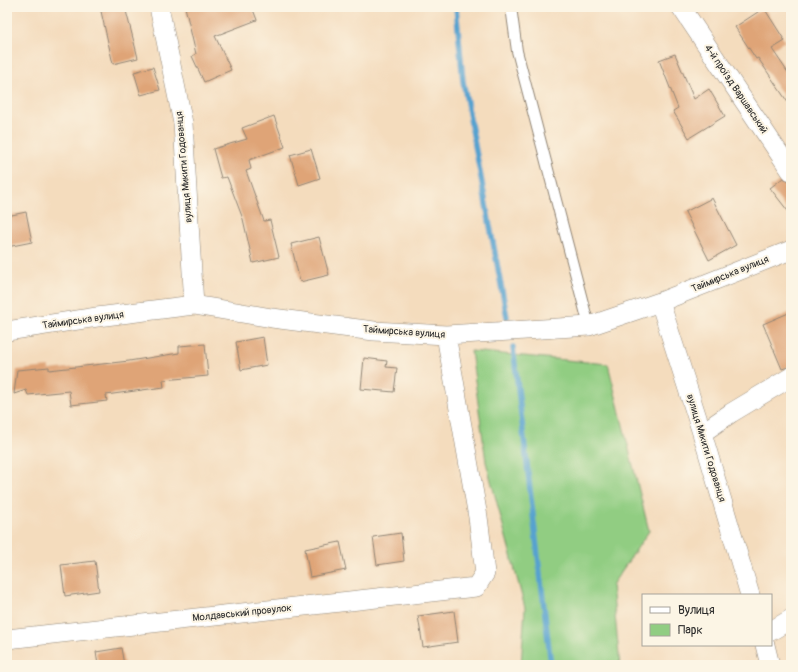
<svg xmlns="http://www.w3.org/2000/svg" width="798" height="672" viewBox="0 0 798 672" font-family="Pangolin,sans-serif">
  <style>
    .green { fill: #91cd82; stroke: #5e7c56 }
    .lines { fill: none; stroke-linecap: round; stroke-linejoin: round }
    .stream { stroke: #57a2cf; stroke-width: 5.5 }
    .building { fill: #dfa477 }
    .service-casing { stroke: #908474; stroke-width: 12 }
    .minor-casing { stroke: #908474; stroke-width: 20 }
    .service { stroke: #fff; stroke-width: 10 }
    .minor { stroke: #fff; stroke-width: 19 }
    .labels { text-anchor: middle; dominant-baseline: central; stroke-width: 4; stroke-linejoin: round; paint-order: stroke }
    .street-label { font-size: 10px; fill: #2b2b2b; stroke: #fcf5e5 }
  </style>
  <rect width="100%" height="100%" fill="#fcf5e5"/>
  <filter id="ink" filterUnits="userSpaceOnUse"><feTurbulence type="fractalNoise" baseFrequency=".025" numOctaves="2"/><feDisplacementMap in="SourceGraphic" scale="8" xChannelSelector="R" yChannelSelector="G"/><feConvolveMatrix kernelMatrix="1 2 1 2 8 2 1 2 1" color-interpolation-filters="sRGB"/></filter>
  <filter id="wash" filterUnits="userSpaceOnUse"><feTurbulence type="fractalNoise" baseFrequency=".012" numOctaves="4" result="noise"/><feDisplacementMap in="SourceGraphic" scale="16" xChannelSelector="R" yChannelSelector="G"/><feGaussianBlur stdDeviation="0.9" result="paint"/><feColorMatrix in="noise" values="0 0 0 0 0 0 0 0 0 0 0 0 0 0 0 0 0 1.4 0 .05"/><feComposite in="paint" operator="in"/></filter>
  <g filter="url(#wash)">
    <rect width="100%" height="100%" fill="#f4dcbd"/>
    <path class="green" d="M 471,351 L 608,364 L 649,531 L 612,585 L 620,665 L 521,665 L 525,608 L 486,462 Z"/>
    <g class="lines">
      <path class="stream" d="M 456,7 L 463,81 L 507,317
        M 513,347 L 551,665"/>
    </g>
    <g id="blocks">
      <path class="building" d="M 100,7 L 125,7 L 138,58 L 113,64 Z
        M 185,7 L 252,7 L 257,20 L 215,36 L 231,70 L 204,82 L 192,56 L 196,54 Z
        M 764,8 L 785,41 L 772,49 L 791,77 L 791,107 L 758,58 L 756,59 L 735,27 Z
        M 675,54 L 694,99 L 709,89 L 725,116 L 689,138 L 673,111 L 678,108 L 659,60 Z
        M 153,67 L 160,90 L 141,95 L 134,72 Z
        M 274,116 L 285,147 L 249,160 L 251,169 L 246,171 L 264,221 L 270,220 L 279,257 L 253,263 L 243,219 L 227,177 L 221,178 L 213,149 L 247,139 L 242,128 Z
        M 311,149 L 320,178 L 299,185 L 290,155 Z
        M 783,178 L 791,182 L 791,215 L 770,188 Z
        M 712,198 L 736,245 L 709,260 L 685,212 Z
        M 26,212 L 32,242 L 7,247 L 7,216 Z
        M 319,237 L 329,275 L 300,282 L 291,244 Z
        M 791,312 L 791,366 L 782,369 L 763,324 Z
        M 263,337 L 267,365 L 241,370 L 236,342 Z
        M 205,344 L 208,376 L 163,380 L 164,387 L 106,395 L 107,401 L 71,405 L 69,391 L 28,395 L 26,390 L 14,394 L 17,370 L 49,367 L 49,370 L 129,361 L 179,353 L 179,346 Z
        M 364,358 L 387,361 L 386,367 L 397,368 L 394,392 L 361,389 Z
        M 401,533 L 404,561 L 377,565 L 373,537 Z
        M 340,542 L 346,570 L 310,577 L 305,549 Z
        M 95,561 L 99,591 L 65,596 L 61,565 Z
        M 454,611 L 458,642 L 423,647 L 418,616 Z
        M 121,648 L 124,665 L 98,665 L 96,652 Z"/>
    </g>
  </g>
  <g filter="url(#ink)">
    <use href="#blocks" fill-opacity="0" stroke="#908474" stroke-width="1"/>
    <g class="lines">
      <defs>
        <path id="service" d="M 511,7 L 517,51 L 589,326"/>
        <path id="minor" d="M 159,7 L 183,123 L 194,305
          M 681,7 L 791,171
          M 660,302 L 702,433 L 750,595
          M 7,331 L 97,317 L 194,305 L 272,318 L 374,331 L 446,335 L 589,326 L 660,302 L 791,250
          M 702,433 L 731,413 L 791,377
          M 771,631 L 791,619
          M 7,639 L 476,587 L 485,573 L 478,517 L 446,335
          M 765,645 L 770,665"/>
      </defs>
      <use href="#service" class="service-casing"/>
      <use href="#minor" class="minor-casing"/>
      <use href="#service" class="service"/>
      <use href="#minor" class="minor"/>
    </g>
  </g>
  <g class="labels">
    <g class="street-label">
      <text transform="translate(736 89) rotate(56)">4-й проїзд Варшавський</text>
      <text transform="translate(184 167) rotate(-95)">вулиця Микити Годованця</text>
      <text transform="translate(730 274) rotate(-22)">Таймирська вулиця</text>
      <text transform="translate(83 320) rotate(-8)">Таймирська вулиця</text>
      <text transform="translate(404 332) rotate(4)">Таймирська вулиця</text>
      <text transform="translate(706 448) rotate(73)">вулиця Микити Годованця</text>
      <text transform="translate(242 613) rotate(-6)">Молдавський провулок</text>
    </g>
  </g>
  <rect width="798" height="672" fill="none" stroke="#fcf5e5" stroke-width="24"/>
  <rect x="642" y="594" width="130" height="52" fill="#fcf5e5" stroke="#a8a49b"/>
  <rect x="650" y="607" width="20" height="6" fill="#ffffff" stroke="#a8a49b"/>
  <text x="678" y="614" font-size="12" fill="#2b2b2b">Вулиця</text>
  <rect x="650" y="624" width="20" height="12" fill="#91cd82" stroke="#a8a49b"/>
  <text x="678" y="634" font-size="12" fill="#2b2b2b">Парк</text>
</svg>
